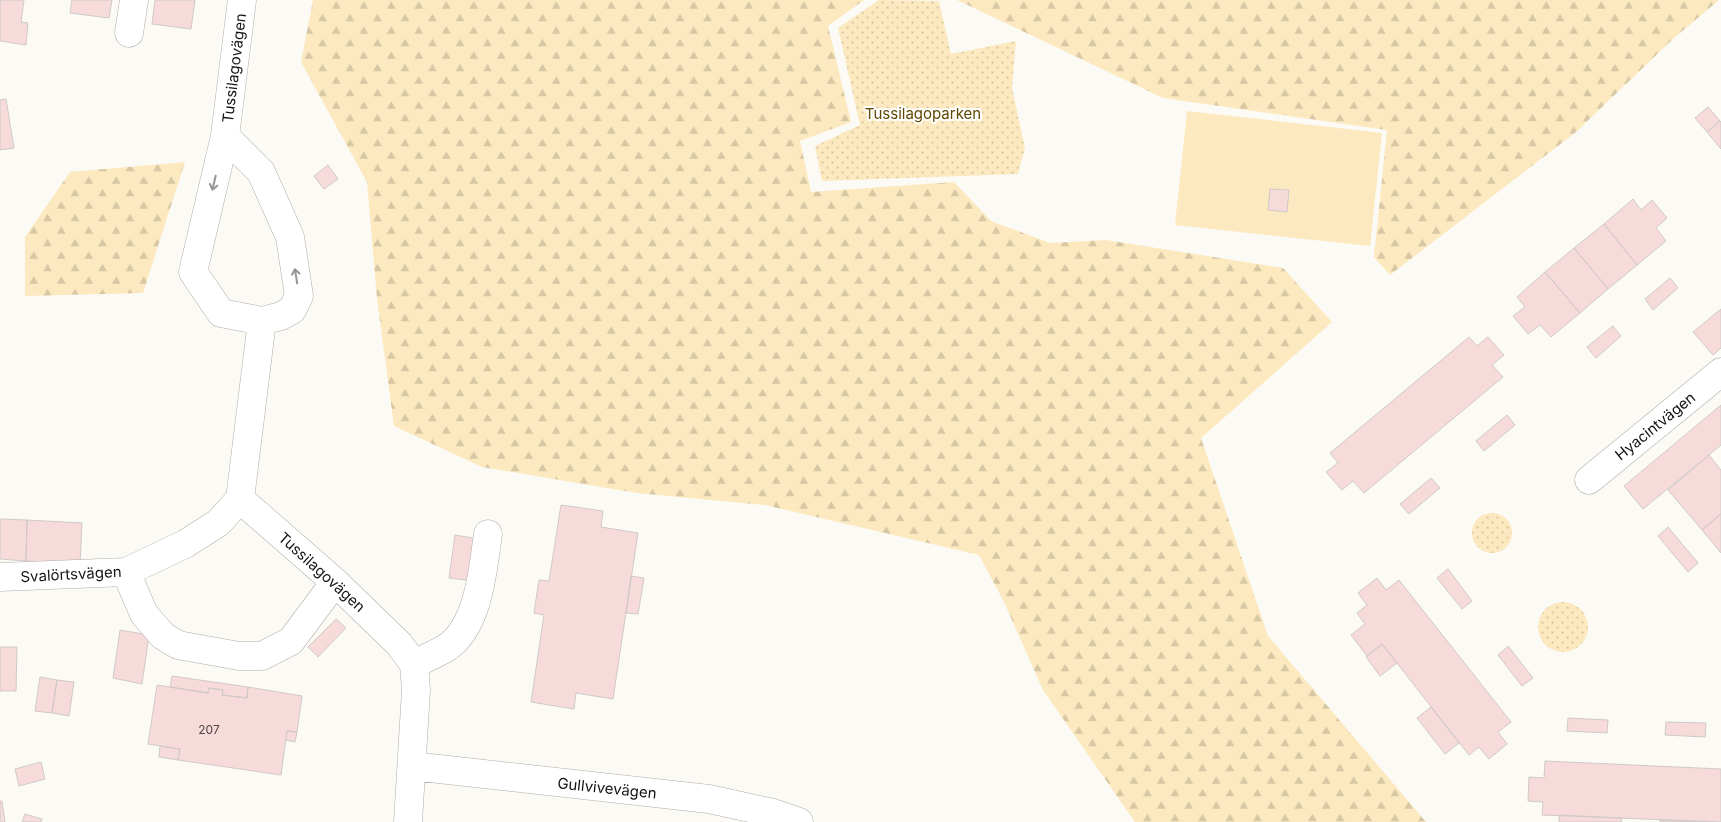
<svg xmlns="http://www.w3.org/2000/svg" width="1721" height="822" viewBox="0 0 1721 822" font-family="Inter,sans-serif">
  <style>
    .grass { fill: url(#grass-dots) }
    .forest { fill: url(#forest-firs) }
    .pitch { fill: #fce9bf }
    .building { fill: #f7dbda; stroke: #d0c9c9 }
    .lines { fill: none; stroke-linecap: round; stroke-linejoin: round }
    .minor-casing { stroke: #b1aea9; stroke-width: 29 }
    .minor { stroke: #fff; stroke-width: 28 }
    .oneway { stroke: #969594 }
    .labels { text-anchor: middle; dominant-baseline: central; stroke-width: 4; stroke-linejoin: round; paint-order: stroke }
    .number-label { font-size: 12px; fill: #4e4644 }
    .street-label { font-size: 15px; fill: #151412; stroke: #fff }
    .park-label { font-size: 15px; fill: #604700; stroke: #fff }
  </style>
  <defs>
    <pattern id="grass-dots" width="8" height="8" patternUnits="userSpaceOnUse" patternTransform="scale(1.25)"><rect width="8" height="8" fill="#fce9bf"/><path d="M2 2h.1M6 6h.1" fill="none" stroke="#d7c7a3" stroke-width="1.8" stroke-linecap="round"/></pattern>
    <pattern id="forest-firs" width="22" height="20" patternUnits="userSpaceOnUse" patternTransform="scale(1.25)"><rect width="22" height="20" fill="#fce9bf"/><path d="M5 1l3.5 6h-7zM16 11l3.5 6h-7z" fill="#d7c7a3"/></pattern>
  </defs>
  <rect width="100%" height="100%" fill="#fcfaf4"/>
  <path class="grass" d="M 879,0 L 939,1 L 951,54 L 1016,41 L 1012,88 L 1025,148 L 1018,174 L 822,181 L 815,146 L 860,125 L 838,28 Z
    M1472 533a20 20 0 1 1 40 0a20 20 0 1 1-40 0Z
    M1538 627a25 25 0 1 1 50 0a25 25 0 1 1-50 0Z"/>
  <path class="forest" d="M 313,0 L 864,0 L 828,26 L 851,122 L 800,141 L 811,192 L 954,182 L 991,221 L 1050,243 L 1106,240 L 1283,268 L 1332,322 L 1201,438 L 1268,636 L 1426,822 L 1135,822 L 1043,690 L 1004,602 L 979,555 L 765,505 L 637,493 L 482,467 L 394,426 L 377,298 L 367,182 L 301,62 Z
    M 957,0 L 1719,0 L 1674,38 L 1576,132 L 1390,275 L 1374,257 L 1387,130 L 1163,98 Z
    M 185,162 L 143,293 L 25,296 L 25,237 L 70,172 Z"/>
  <path class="pitch" d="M 1187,111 L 1382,133 L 1370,246 L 1175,225 Z"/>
  <path class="building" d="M 0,0 L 24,0 L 21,22 L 28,23 L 26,45 L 0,41 Z
    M 72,0 L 112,0 L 109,18 L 70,13 Z
    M 155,0 L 195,0 L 191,29 L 152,24 Z
    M 6,99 L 14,148 L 0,150 L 0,100 Z
    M 1708,107 L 1720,121 L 1707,132 L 1695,118 Z
    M 1720,121 L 1721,122 L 1721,149 L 1707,132 Z
    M 328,165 L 338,179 L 324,189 L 314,176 Z
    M 1270,189 L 1289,190 L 1287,212 L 1268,210 Z
    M 1633,199 L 1641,210 L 1652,200 L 1667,218 L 1656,228 L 1666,241 L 1637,265 L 1604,224 Z
    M 1604,224 L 1637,265 L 1608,289 L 1574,248 Z
    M 1574,248 L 1608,289 L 1580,313 L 1545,272 Z
    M 1545,272 L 1580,313 L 1551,337 L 1540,325 L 1528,334 L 1513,316 L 1525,307 L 1517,297 Z
    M 1670,278 L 1678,288 L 1653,310 L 1645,299 Z
    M 1721,309 L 1721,348 L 1713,355 L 1693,332 Z
    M 1613,326 L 1621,336 L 1596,358 L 1587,347 Z
    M 1469,337 L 1477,346 L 1488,337 L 1504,355 L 1492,365 L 1503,377 L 1364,493 L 1353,481 L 1342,490 L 1326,472 L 1338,463 L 1330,453 Z
    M 1721,405 L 1721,445 L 1643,509 L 1624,486 Z
    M 1507,415 L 1515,425 L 1484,451 L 1476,441 Z
    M 1709,455 L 1721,470 L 1721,514 L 1702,530 L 1668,490 Z
    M 1431,478 L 1440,488 L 1409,514 L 1400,504 Z
    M 561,505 L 603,511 L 601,527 L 638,533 L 613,699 L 576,693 L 574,709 L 531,702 L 544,615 L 534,613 L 539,580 L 549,581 Z
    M 1721,514 L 1721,553 L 1702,530 Z
    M 0,519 L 27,520 L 26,561 L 0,559 Z
    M 27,520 L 82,523 L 80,564 L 26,561 Z
    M 1668,527 L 1698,563 L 1688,572 L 1658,536 Z
    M 455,535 L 479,539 L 473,581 L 449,578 Z
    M 1448,569 L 1472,601 L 1462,609 L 1437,578 Z
    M 631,576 L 644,578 L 638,614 L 626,613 Z
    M 1377,578 L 1386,590 L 1399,580 L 1511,722 L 1498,732 L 1507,744 L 1489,759 L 1479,747 L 1469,755 L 1382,644 L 1367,656 L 1351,635 L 1365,624 L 1357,613 L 1367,605 L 1358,593 Z
    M 336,619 L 346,628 L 318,657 L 308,647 Z
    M 120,630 L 149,635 L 142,684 L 113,678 Z
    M 1382,644 L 1397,663 L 1380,676 L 1366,657 Z
    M 1508,646 L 1533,678 L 1522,686 L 1498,655 Z
    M 0,647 L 17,647 L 16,691 L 0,691 Z
    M 172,676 L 248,687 L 247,698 L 222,695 L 223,690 L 209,688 L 208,693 L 170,687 Z
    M 40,677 L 57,680 L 52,713 L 35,711 Z
    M 57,680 L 74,682 L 69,716 L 52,713 Z
    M 157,685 L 208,693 L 209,688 L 223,690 L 222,695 L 247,698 L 248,687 L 302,696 L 297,732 L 287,731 L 281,775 L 178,760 L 180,749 L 148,744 Z
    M 1431,707 L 1459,743 L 1445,754 L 1417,718 Z
    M 1568,718 L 1608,720 L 1607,733 L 1567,731 Z
    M 1666,722 L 1706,723 L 1705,737 L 1665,735 Z
    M 287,731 L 297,732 L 295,742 L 286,740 Z
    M 160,746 L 180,749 L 178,760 L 159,757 Z
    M 1545,761 L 1721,769 L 1721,822 L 1542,815 L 1543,802 L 1528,801 L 1529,777 L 1544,778 Z
    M 41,762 L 45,779 L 19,786 L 15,769 Z
    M 0,801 L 2,801 L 5,822 L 0,822 Z
    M 25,814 L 42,819 L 41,822 L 22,822 Z
    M 1559,815 L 1622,818 L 1621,822 L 1559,822 Z
    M 1660,820 L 1710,822 L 1660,822 Z"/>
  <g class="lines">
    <defs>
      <path id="minor" d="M 129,33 L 134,0
        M 225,136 L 261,172 L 290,237 L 299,296 L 292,310 L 281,316 L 262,321 L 221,313 L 193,272 L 225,136 L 242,0
        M 1589,480 L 1721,372
        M 240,499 L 335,582 L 399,644 L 414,664 L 416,690 L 408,822
        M 240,499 L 262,321
        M 126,572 L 144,614 L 163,636 L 178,645 L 239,656 L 262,656 L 291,641 L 335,582
        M 0,577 L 126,572 L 185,544 L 218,523 L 240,499
        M 414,664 C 424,659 436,654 446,648 C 479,627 483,568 488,534
        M 412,766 L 709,799 L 773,813 L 799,822"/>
    </defs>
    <use href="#minor" class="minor-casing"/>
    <use href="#minor" class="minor"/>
  </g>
  <defs><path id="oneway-shaft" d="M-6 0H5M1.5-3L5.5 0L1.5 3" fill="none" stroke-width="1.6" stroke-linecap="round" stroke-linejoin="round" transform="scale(1.25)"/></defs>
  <g class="oneway">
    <use href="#oneway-shaft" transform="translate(214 183) rotate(103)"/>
    <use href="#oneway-shaft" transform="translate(296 276) rotate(-99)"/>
  </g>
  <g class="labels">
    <g class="number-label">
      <text x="209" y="729">207</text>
    </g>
    <g class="street-label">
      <text transform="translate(234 68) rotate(-83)">Tussilagovägen</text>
      <text transform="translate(1655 426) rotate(-39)">Hyacintvägen</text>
      <text transform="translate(322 572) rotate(42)">Tussilagovägen</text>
      <text transform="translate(71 574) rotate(-3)">Svalörtsvägen</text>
      <text transform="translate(607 788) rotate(6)">Gullvivevägen</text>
    </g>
    <g class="park-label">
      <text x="923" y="113">Tussilagoparken</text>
    </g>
  </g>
</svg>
